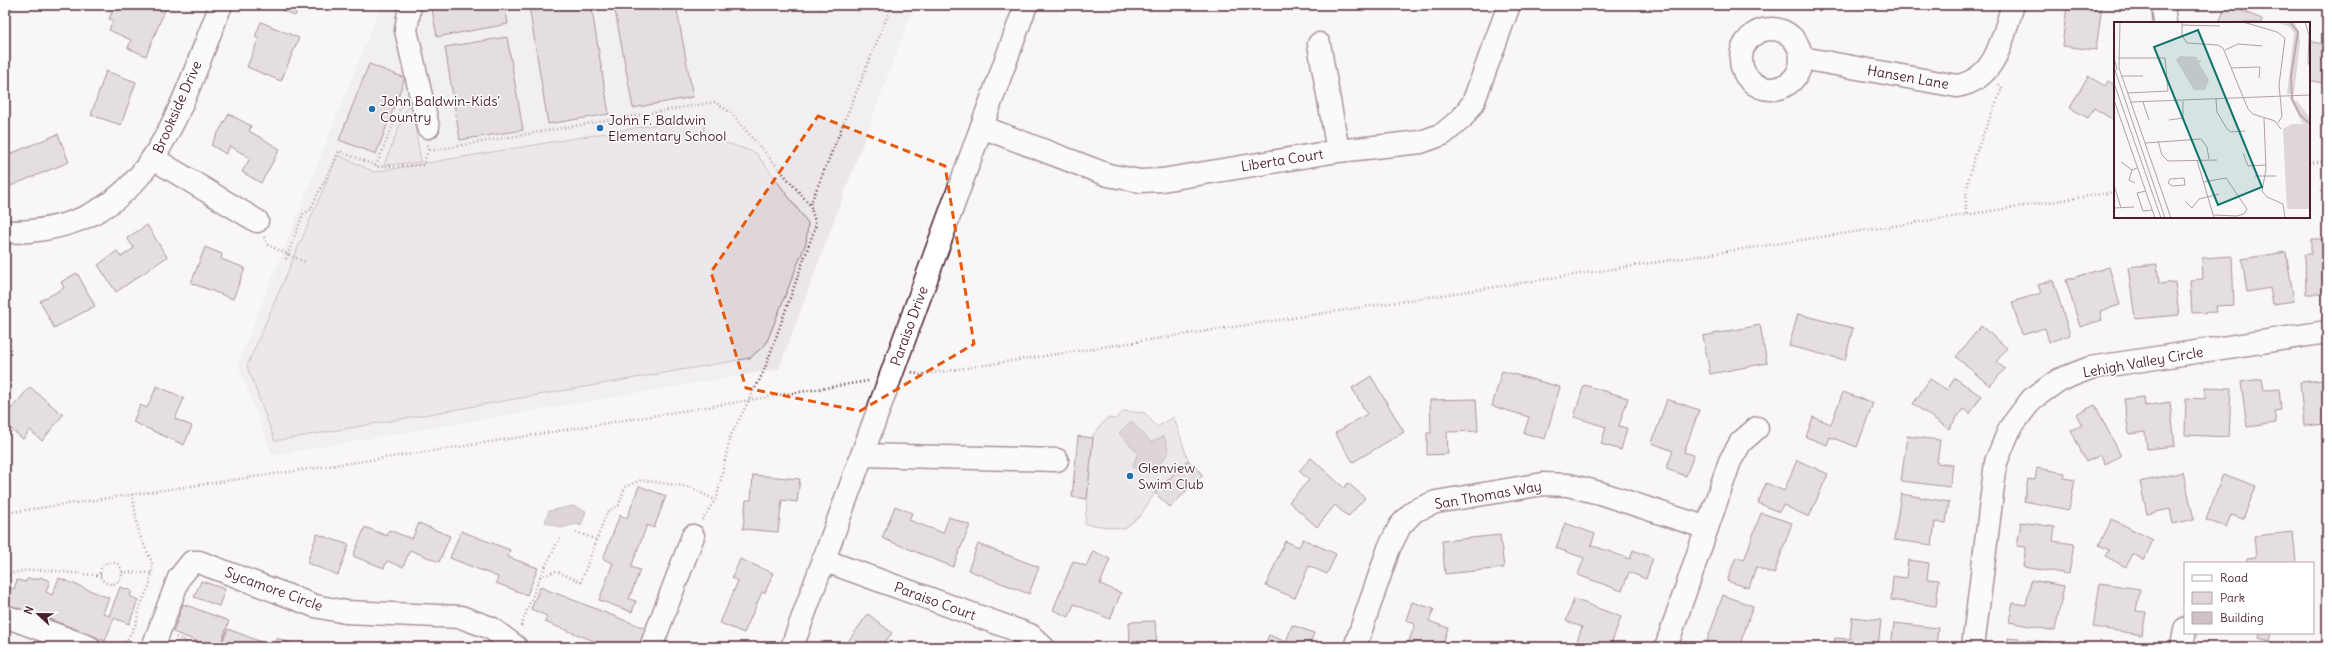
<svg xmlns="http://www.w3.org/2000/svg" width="2332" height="652" viewBox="0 0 2332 652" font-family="Delius,sans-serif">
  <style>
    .built { fill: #ebe6e8 }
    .green { fill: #ded6d9; stroke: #947a82 }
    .water { fill: #bdadb0; stroke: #8f747b }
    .building { fill: #cdc1c4; stroke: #4a1f2b }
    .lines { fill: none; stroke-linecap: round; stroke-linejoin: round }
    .minor-casing { stroke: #4a1f2b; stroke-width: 25 }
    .path { stroke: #4a1f2b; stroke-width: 2.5; stroke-dasharray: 1 3; stroke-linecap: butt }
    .minor { stroke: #fff; stroke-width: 22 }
    .marked { fill: none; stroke: #e8590c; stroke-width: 3; stroke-dasharray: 8 5; stroke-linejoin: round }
    .poi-dot { fill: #1f6fb2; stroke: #fff; stroke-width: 1.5 }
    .labels { text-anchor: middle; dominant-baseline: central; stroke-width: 3; stroke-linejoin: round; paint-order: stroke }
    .street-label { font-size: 14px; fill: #4a1f2b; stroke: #fff }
    .poi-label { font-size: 14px; fill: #4a1f2b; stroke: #fff; text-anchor: start }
    .inset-river { fill: none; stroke: #bdadb0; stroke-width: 2 }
    .inset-road { fill: none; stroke: #b2a0a5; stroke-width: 1 }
    .view { fill: #0f766e; fill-opacity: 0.15; stroke: #0f766e; stroke-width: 2 }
    .inset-edge { fill: none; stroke: #4a1f2b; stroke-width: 2 }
  </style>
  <rect width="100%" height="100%" fill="#f8f6f7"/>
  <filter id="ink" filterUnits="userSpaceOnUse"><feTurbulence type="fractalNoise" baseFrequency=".025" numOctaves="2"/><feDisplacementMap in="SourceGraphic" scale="8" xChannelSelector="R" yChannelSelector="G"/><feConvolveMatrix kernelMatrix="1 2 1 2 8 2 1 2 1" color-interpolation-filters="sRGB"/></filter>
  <g filter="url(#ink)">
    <path class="built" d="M 381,5 L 914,5 L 779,369 L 272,455 L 238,364 Z"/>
    <path class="green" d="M 407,107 L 412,108 L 421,162 L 384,165 Z
      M 706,116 L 703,135 L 756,153 L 808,223 L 806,243 L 766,344 L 750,358 L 275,441 L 247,366 L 338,155 L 374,172 Z
      M 1124,411 L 1145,413 L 1157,427 L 1174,417 L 1188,460 L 1155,493 L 1140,516 L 1124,529 L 1085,524 L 1093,435 L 1107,418 L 1115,419 Z"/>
    <path class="water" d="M 1131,421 L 1151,442 L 1164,436 L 1169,452 L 1156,469 L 1149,473 L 1132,467 L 1138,453 L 1119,433 Z
      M 573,506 L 586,511 L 581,526 L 576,524 L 561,528 L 545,522 L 549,511 Z"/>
    <path class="building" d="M 5,5 L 13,5 L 5,25 Z
      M 115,5 L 147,7 L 148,5 L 167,5 L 146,56 L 128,48 L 131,40 L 109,30 L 113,20 L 109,19 Z
      M 270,5 L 299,5 L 295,16 Z
      M 457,5 L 505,5 L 508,24 L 437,37 L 432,9 Z
      M 538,5 L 591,5 L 609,114 L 548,124 L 529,6 Z
      M 614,5 L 676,5 L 693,97 L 633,108 Z
      M 812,5 L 823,5 L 820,8 Z
      M 2067,5 L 2102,5 L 2096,50 L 2062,46 Z
      M 2226,5 L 2262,19 L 2261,23 L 2219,23 Z
      M 261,22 L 299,38 L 281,81 L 247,67 L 259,38 L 255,37 Z
      M 507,37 L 523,130 L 460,140 L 445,47 Z
      M 2309,41 L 2327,45 L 2327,84 L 2309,80 Z
      M 369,64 L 405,78 L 376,154 L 339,140 Z
      M 106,71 L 136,82 L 121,125 L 91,115 Z
      M 2088,76 L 2105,86 L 2108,81 L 2115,85 L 2115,121 L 2094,108 L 2088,118 L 2070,108 Z
      M 229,114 L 251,126 L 249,131 L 280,149 L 261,183 L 242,172 L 250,158 L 230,146 L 226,154 L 211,145 Z
      M 58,134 L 69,162 L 8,187 L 5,179 L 5,156 Z
      M 147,225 L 167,257 L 116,292 L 98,265 L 117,251 L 121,257 L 134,248 L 127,238 Z
      M 2311,239 L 2327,239 L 2327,294 L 2306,294 L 2305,254 L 2311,254 Z
      M 205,247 L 222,254 L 221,259 L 245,268 L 233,299 L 191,283 Z
      M 2286,252 L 2294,301 L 2273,304 L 2270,288 L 2247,292 L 2242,259 Z
      M 2232,256 L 2234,305 L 2216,306 L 2217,312 L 2192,313 L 2190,280 L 2203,279 L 2202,258 Z
      M 2157,264 L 2159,284 L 2175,282 L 2179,315 L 2135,319 L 2128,267 Z
      M 2109,267 L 2120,305 L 2100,311 L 2102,320 L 2080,327 L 2066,280 Z
      M 77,273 L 95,306 L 54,328 L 40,301 L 64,288 L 61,282 Z
      M 2053,280 L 2070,335 L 2049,342 L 2045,328 L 2022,335 L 2012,302 L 2041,293 L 2038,285 Z
      M 1798,314 L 1853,328 L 1845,360 L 1789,346 Z
      M 1760,325 L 1767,363 L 1710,374 L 1703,336 Z
      M 1981,326 L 2007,348 L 1996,362 L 2005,369 L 1990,386 L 1956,357 Z
      M 2322,369 L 2327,369 L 2327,424 L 2304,426 L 2300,382 L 2323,380 Z
      M 1502,371 L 1560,387 L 1545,439 L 1524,433 L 1529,417 L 1492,406 Z
      M 1371,376 L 1404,432 L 1353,462 L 1335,433 L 1367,414 L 1352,388 Z
      M 1955,378 L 1981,396 L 1970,414 L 1963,409 L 1949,429 L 1913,404 L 1930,379 L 1947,390 Z
      M 2262,379 L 2264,390 L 2279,389 L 2281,410 L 2274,411 L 2276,423 L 2247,427 L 2241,382 Z
      M 1584,385 L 1628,398 L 1619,426 L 1627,428 L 1621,450 L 1601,444 L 1606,427 L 1574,417 Z
      M 157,386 L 184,398 L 175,419 L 192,426 L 184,445 L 133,422 L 140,405 L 147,408 Z
      M 30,387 L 63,415 L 42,441 L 30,430 L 23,439 L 5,424 L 5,416 Z
      M 2205,387 L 2231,388 L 2229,437 L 2185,435 L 2186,398 L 2205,399 Z
      M 1843,392 L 1873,403 L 1857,447 L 1830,437 L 1827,445 L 1806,437 L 1813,417 L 1831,424 Z
      M 2144,397 L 2145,406 L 2170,402 L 2175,446 L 2147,449 L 2145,432 L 2129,434 L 2124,399 Z
      M 1476,399 L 1478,431 L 1447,432 L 1448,454 L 1427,455 L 1427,433 L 1431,433 L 1430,400 Z
      M 1667,399 L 1699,410 L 1684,452 L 1694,455 L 1686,476 L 1666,469 L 1673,451 L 1652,443 Z
      M 2095,405 L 2121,456 L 2105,464 L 2101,455 L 2086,462 L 2071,430 L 2082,425 L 2076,414 Z
      M 1078,436 L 1093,438 L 1087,499 L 1072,497 Z
      M 1907,436 L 1940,440 L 1937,463 L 1953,465 L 1950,487 L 1901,481 Z
      M 1311,458 L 1344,488 L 1348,483 L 1365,498 L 1348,517 L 1335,505 L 1317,527 L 1289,502 L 1309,480 L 1299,471 Z
      M 1188,460 L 1203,475 L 1170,507 L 1155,493 Z
      M 1797,460 L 1828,474 L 1809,517 L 1783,505 L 1779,512 L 1758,503 L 1766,483 L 1784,491 Z
      M 2037,468 L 2065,473 L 2064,478 L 2075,480 L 2069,510 L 2024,501 L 2028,479 L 2035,480 Z
      M 2183,472 L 2194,519 L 2173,524 L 2170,509 L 2147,514 L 2140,482 Z
      M 2223,474 L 2256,486 L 2243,519 L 2231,515 L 2226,527 L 2206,520 Z
      M 753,475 L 800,479 L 797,502 L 782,500 L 778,532 L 743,529 L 746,500 L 751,500 Z
      M 639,486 L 666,496 L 654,528 L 647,525 L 631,567 L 640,570 L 629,599 L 636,601 L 632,612 L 599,600 L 613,563 L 603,559 L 620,515 L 627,518 Z
      M 1901,494 L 1949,502 L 1946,523 L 1935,522 L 1932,545 L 1894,540 Z
      M 895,506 L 912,513 L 909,520 L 943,533 L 949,517 L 970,525 L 953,567 L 882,538 Z
      M 1761,513 L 1792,523 L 1774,574 L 1756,567 L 1749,588 L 1727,581 L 1736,557 L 1744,560 Z
      M 2112,519 L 2153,540 L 2144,560 L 2133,554 L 2126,567 L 2105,556 L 2109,550 L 2099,545 Z
      M 2021,522 L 2055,527 L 2053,541 L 2074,544 L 2069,574 L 2023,567 L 2026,547 L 2017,546 Z
      M 419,523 L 450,536 L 439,562 L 410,550 L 403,567 L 387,561 L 384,568 L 353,556 L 365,527 L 387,536 L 389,530 L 412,539 Z
      M 1565,523 L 1595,534 L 1591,545 L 1630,559 L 1633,550 L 1653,558 L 1646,579 L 1629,572 L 1622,591 L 1578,575 L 1584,558 L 1556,548 Z
      M 2327,530 L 2327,543 L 2324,531 Z
      M 461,531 L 510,550 L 508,557 L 538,568 L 527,595 L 496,583 L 498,577 L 450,558 Z
      M 2293,532 L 2296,563 L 2247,563 L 2247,558 L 2256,557 L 2254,536 Z
      M 317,534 L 349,545 L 338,575 L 307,563 Z
      M 1500,535 L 1504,568 L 1445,574 L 1442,541 Z
      M 1303,539 L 1336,554 L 1327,574 L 1309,566 L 1295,598 L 1266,586 L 1285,541 L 1299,547 Z
      M 978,544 L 1039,567 L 1029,594 L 968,570 Z
      M 1093,551 L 1110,559 L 1100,584 L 1121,593 L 1110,619 L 1074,604 L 1069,617 L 1053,610 L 1073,561 L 1086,566 Z
      M 740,559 L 773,573 L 765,593 L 762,592 L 744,633 L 720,623 L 738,581 L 732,578 Z
      M 1908,560 L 1929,563 L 1927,579 L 1939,580 L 1936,606 L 1891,600 L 1893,576 L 1906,578 Z
      M 40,577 L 50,581 L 46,592 L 52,595 L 59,578 L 109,598 L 103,613 L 109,616 L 120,587 L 132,591 L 130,596 L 138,600 L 129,624 L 114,618 L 105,641 L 40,615 L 38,620 L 5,607 L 9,596 L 6,595 L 9,587 L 14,589 L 17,580 L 26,582 L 27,579 L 39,579 Z
      M 2031,580 L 2064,586 L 2055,631 L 2009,622 L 2013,603 L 2026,605 Z
      M 201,581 L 225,589 L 219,606 L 194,597 Z
      M 2100,583 L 2140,589 L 2136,611 L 2146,612 L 2142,635 L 2093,627 Z
      M 540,587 L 647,629 L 639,647 L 610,647 L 545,622 L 547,616 L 531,609 Z
      M 1723,595 L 1753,606 L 1739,647 L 1705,647 Z
      M 1574,599 L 1621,617 L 1611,644 L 1614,647 L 1575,647 L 1582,627 L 1566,621 Z
      M 1412,602 L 1434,609 L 1429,621 L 1448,628 L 1442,647 L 1407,647 L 1415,624 L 1406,620 Z
      M 183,604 L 229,621 L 220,647 L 212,647 L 173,632 Z
      M 868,614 L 892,633 L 881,647 L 844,647 Z
      M 1852,617 L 1881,620 L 1878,647 L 1834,647 L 1835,638 L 1850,639 Z
      M 1155,621 L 1157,647 L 1130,647 L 1129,622 Z
      M 1894,623 L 1938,628 L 1936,647 L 1891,647 Z
      M 1292,625 L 1314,633 L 1309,647 L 1264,647 L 1269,635 L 1286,642 Z
      M 228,629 L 274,647 L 277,638 L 300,647 L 220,647 Z
      M 2260,633 L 2272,633 L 2270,641 L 2259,638 Z
      M 2008,638 L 2057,643 L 2056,647 L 2007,647 Z
      M 2106,644 L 2124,647 L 2106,647 Z"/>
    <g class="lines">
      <defs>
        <path id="minor" d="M 410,5 L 406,30 L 428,127
          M 2163,5 L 2165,23
          M1741 59a30 30 0 1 1 60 0a30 30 0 1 1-60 0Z
          M 1319,44 L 1338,151
          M 1802,58 L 1957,86 C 1997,79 2002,38 2013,5
          M 982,127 L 1108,175 L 1140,181 L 1162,180 L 1338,151 L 1421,142 L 1443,134 L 1462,118 L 1473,103 L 1509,5
          M 154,159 L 257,221
          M 5,232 C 152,233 175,117 221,5
          M 862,455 L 1057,460
          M 823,560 L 1030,635 L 1043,647
          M 5,616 L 89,647
          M 153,647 L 179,578 L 192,562 L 199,562 L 315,606 L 346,612 L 461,617 L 491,628 L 516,647
          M 651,647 L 693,536
          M 792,647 L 1026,5
          M 1355,647 L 1389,548 L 1400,526 L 1414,511 L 1436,502 L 1543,484 L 1568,485 L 1600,493 L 1707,528
          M 1666,647 L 1730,461 L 1741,442 L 1757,428
          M 1973,647 L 1996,462 L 2010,428 L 2032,399 L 2059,380 L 2090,368 L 2327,332
          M 2182,647 L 2185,629"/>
      </defs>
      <use href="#minor" class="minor-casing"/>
      <path class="path" d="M 428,145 L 428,151 L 715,102 L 731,113 L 810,205
        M 2309,163 L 2327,161
        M 376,166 L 402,104
        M 1966,214 C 1963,171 1987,128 2002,88 L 1999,84
        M 264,237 L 268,245 L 305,262
        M 286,259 L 303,214 L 310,210 L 339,151 L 379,167 L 423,165 L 428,151
        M 912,372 L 920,375 L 2115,192
        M 132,494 L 139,534 L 152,562 L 152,573
        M 5,513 L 446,449 L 868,381
        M 702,520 L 717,497 L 730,437 L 764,371 L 816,225 L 810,205 L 892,5
        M 576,532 L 597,540
        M100 573a11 11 0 1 1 22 0a11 11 0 1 1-22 0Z
        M 122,572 L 152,573 L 150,584 L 140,606 L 136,624 L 123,647
        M 5,576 C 36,563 69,575 101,575
        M 540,577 L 556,571 L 581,582 L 607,512 L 619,505 L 625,487 L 641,480 L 690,487 L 715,500
        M 521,626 L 540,577 L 560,538
        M 176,637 L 185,640 L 184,645 L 190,647"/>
      <use href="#minor" class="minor"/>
    </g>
  </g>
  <path d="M0 0H2332V652H0ZM 818,116 L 945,166 L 974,344 L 860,411 L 746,388 L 711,272 Z" fill="#f8f6f7" fill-opacity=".55" fill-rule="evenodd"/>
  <path class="marked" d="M 818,116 L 945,166 L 974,344 L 860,411 L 746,388 L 711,272 Z"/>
  <g class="poi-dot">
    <circle cx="372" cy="109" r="4"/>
    <circle cx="600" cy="128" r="4"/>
    <circle cx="1130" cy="476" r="4"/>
  </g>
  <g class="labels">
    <g class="street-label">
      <text transform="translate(1908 77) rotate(10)">Hansen Lane</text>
      <text transform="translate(177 107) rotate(-66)">Brookside Drive</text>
      <text transform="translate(1282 160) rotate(-9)">Liberta Court</text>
      <text transform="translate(909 326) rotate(-70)">Paraiso Drive</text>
      <text transform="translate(2143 362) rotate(-10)">Lehigh Valley Circle</text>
      <text transform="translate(1488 495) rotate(-10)">San Thomas Way</text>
      <text transform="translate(274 589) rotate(20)">Sycamore Circle</text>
      <text transform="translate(935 601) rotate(20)">Paraiso Court</text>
    </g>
    <g class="poi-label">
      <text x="380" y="101">John Baldwin-Kids'<tspan x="380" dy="16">Country</tspan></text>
      <text x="608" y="120">John F. Baldwin<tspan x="608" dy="16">Elementary School</tspan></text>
      <text x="1138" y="468">Glenview<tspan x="1138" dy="16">Swim Club</tspan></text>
    </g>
  </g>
  <g transform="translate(2114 22)">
    <rect width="196" height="196" fill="#f8f6f7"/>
    <path d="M 162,0 L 180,0 L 185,9 L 186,20 L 180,72 L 173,72 L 180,11 L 176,5 ZM 66,34 L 83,35 L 83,38 L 88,38 L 85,41 L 95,58 L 91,68 L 80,68 L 62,38 ZM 175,75 L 180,75 L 179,78 L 183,79 L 196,96 L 196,187 L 173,187 L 169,107 L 178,102 L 189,102 Z" fill="#ded6d9"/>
    <path class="inset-river" d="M 176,0 L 184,10 L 177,54 L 178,77 L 186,93 L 196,102"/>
    <path class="inset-road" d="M 6,0 L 5,46 L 57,196M 68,0 L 68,14 L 73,21 L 104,23 L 109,26 L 134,87 L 139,92 L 161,99 L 167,107M 129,0 L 163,10 L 171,16 L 165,63 L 168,94 L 164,101M 191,0 L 195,13 L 194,39 L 196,46M 68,3 L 106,4M 111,28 L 124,22 L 148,24M 0,35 L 3,48M 4,36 L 51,36 L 54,69 L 14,71M 0,45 L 51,196M 117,46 L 146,45 L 145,56M 8,54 L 29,54M 0,61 L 47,196M 102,77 L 103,90 L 113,107 L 117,110 L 131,109M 0,78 L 41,196M 17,80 L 196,73M 29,80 L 35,98M 150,96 L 152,147 L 148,169 L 153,175 L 169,182 L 171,196M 55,98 L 69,96 L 69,79M 44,119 L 48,133 L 54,139 L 103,138M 31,121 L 87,117 L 93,125 L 95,137M 129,131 L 134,144 L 152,143M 83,138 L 100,196M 7,140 L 18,148 L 23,146M 18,148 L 15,158 L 21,161M 141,154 L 162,154M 70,156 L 71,163 L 58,164 L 54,161 L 56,157 ZM 89,160 L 112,156 L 133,187 L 130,192 L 123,194 L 100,193M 0,163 L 7,186M 32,169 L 23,171 L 29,189 L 38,188M 72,180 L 78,186 L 85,177 L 105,172M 0,186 L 20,185"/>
    <path class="view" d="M 84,8 L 148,165 L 104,183 L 40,25 Z"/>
    <rect width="196" height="196" class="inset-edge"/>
  </g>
  <rect width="2332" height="652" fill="none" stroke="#fff" stroke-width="20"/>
  <rect x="10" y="10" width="2312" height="632" fill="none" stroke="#4a1f2b" stroke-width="1.5" filter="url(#ink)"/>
  <rect x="2184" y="562" width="130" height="72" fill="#ffffff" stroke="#b7a5aa"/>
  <rect x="2192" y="575" width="20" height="6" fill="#ffffff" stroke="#b7a5aa"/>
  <text x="2220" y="582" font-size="12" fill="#4a1f2b">Road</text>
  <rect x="2192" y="592" width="20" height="12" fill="#ded6d9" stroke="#b7a5aa"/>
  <text x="2220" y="602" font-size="12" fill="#4a1f2b">Park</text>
  <rect x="2192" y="612" width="20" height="12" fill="#cdc1c4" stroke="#b7a5aa"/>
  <text x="2220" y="622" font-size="12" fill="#4a1f2b">Building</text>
  <g transform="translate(38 614) rotate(292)" stroke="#ffffff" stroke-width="3" paint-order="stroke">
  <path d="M0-3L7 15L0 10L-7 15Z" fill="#4a1f2b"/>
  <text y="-6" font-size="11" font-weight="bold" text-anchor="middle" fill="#4a1f2b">N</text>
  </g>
</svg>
